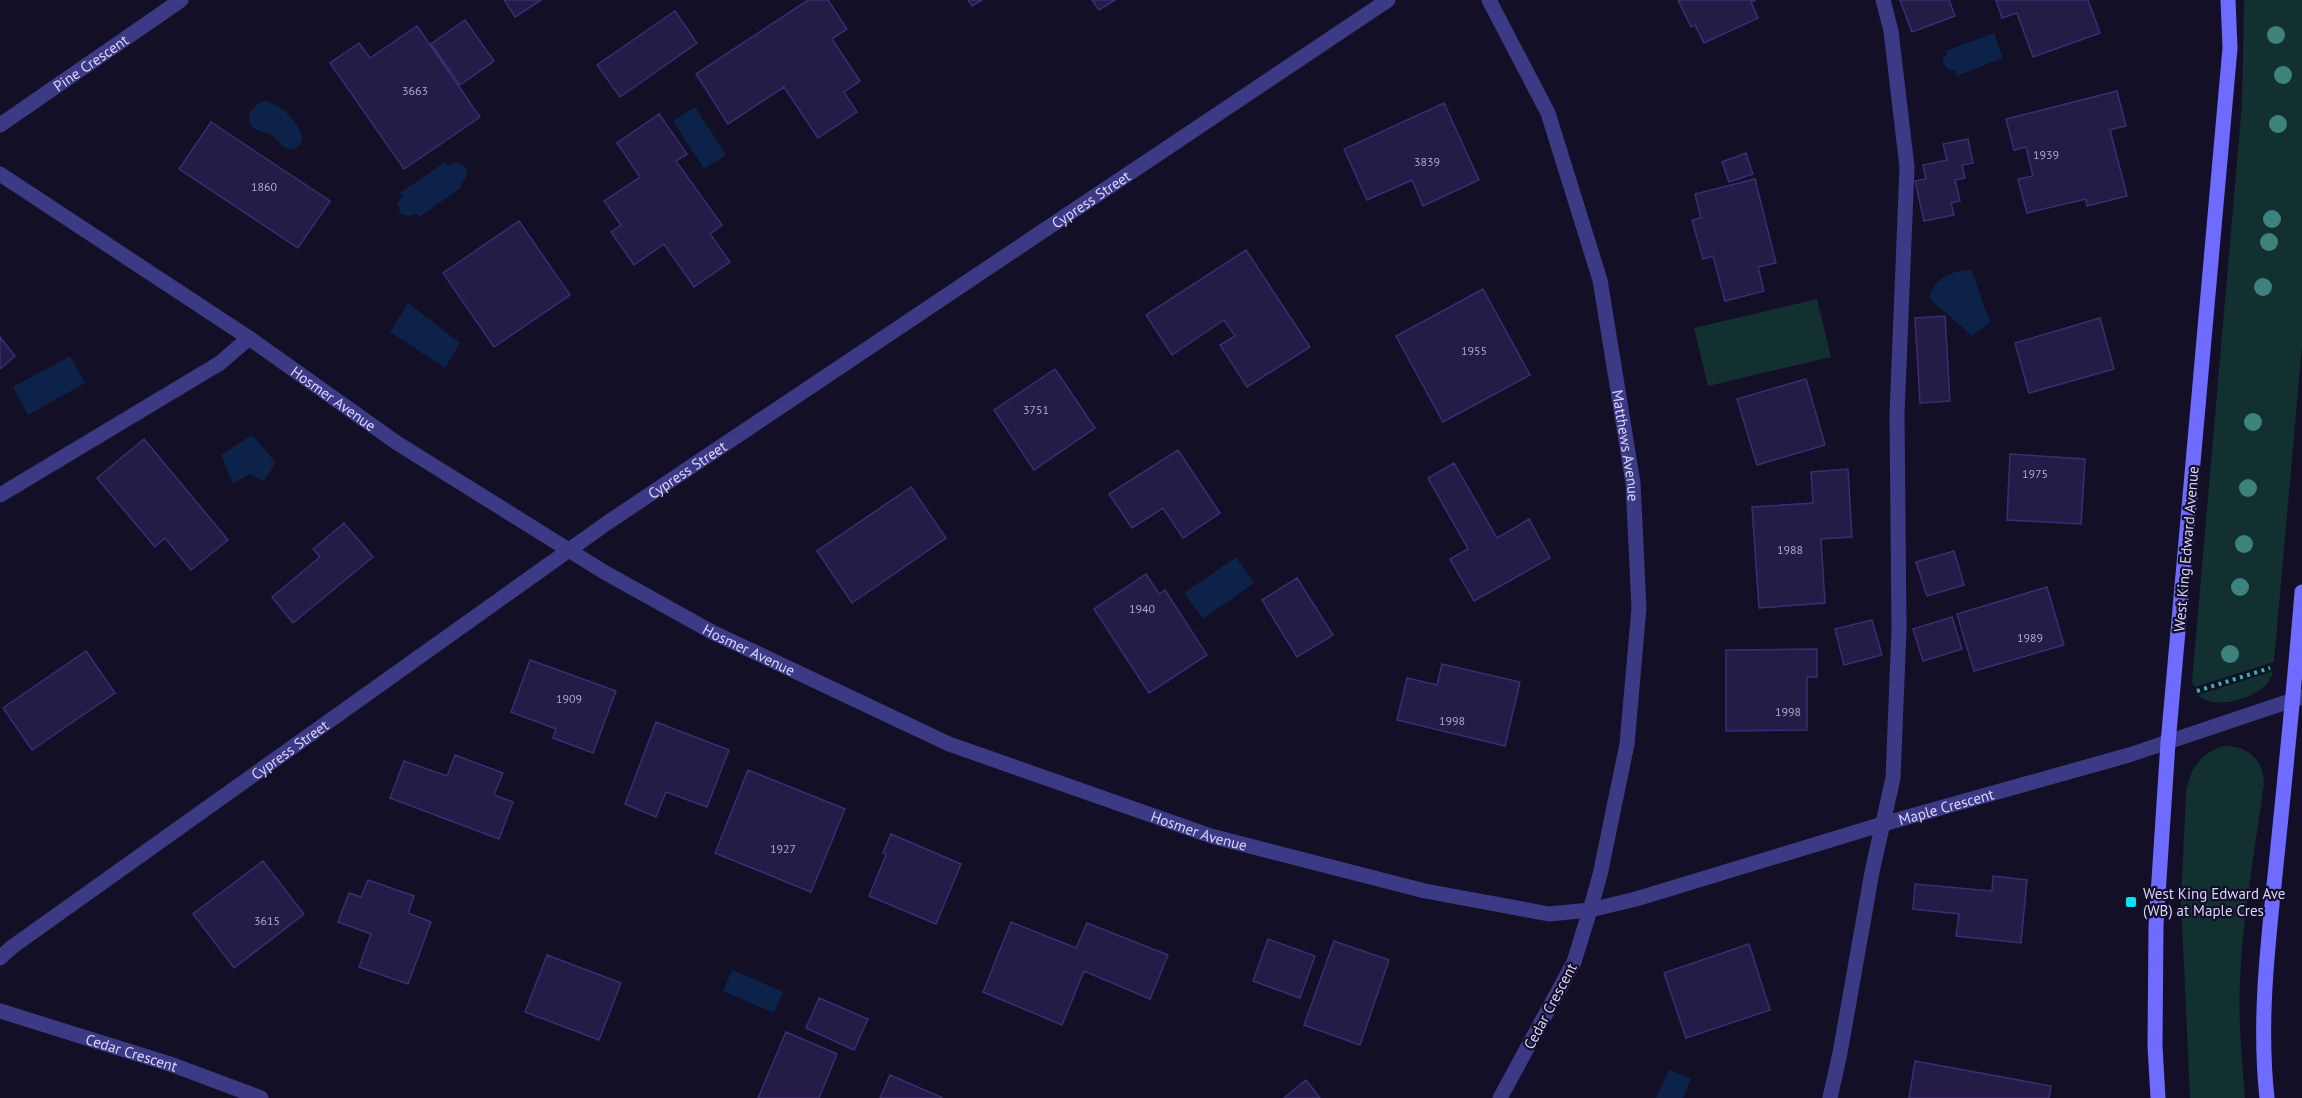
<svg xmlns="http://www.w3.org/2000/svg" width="2302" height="1098" viewBox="0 0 2302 1098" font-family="'PT Sans',sans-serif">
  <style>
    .green { fill: #12302f }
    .water { fill: #0c2248 }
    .building { fill: #241b47; stroke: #3b2d73; stroke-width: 1.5 }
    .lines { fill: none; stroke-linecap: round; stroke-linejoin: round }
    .path { stroke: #2fb8b0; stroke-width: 4; stroke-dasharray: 3 4.5; stroke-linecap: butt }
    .lane { stroke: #3d3a85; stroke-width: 15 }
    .street { stroke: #3d3a85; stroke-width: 15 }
    .secondary { stroke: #6f6bff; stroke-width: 15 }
    .tree { fill: #3d827b }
    .poi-dot { fill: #00e5ff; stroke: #130f26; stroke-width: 2 }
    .labels { text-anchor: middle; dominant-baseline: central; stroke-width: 4.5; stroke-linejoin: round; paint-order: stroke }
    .number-label { font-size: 12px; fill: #aca6d1 }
    .street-label { font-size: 15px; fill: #d9d4ff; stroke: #130f26 }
    .poi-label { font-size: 15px; fill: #d9d4ff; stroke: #130f26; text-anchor: start }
  </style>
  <rect width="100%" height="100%" fill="#130f26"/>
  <path class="green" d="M 2244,0 L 2302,0 L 2302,346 L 2274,662 L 2195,687 L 2192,682 L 2242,104 Z
    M 1817,299 L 1831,357 L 1708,386 L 1694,328 Z
    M 2273,671 C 2270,696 2215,713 2198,695 Z
    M 2223,746 C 2248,745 2263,759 2264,784 C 2255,849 2243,914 2240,979 C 2238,1018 2242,1059 2245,1098 L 2190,1098 L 2181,901 L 2186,794 C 2189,770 2199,754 2223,746 Z"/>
  <path class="water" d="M 1994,33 L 2003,58 L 1957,76 L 1955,71 L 1949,70 L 1943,63 L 1943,58 L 1947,55 L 1946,51 Z
    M 264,101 C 281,103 300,123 303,140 C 291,161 280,142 269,133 C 245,132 241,110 264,101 Z
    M 695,107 L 726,155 L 704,169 L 673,121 Z
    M 445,162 L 448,166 L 457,162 C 465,165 467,168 467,177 L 460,184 L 462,187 L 419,217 L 417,214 L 407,216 L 401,214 L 397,204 L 403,196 L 400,193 Z
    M 1971,269 L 1990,322 L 1972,336 L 1929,298 C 1935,277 1951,272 1971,269 Z
    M 408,303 L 460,343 L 445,368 L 390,332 Z
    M 70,356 L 85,383 L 28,415 L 13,387 Z
    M 252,435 L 276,463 L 264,481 L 250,474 L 233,484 L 221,455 Z
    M 1236,557 L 1254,583 L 1203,619 L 1184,593 Z
    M 732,970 L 783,992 L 774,1013 L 723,991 Z
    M 1669,1069 L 1691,1079 L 1683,1098 L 1656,1098 Z"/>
  <path class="building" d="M 504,0 L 541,0 L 515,17 Z
    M 808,0 L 828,0 L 847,29 L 832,39 L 860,81 L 844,92 L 857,112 L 818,138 L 784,87 L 728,124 L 696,74 Z
    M 968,0 L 982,0 L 972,6 Z
    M 1092,0 L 1115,0 L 1099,10 Z
    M 1678,0 L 1756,0 L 1751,2 L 1758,18 L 1704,43 L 1695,25 L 1691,27 Z
    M 1900,0 L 1949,0 L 1955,16 L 1912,32 Z
    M 1996,0 L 2088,0 L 2100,33 L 2033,57 L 2017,13 L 2002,18 Z
    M 675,11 L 697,43 L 620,97 L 597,65 Z
    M 465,20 L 494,61 L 460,85 L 431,44 Z
    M 417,26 L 480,117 L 404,169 L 330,63 L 359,43 L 370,58 Z
    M 2117,91 L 2126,126 L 2110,130 L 2127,196 L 2087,206 L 2086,199 L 2027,213 L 2018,179 L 2033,176 L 2026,147 L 2014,150 L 2006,119 Z
    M 1444,103 L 1479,180 L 1423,206 L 1412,180 L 1367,200 L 1344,149 Z
    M 659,114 L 687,154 L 676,161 L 722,225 L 710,234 L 730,262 L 694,287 L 664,244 L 634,265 L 611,232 L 621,225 L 604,201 L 640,177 L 617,143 Z
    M 211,122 L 330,201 L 298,248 L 179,169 Z
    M 1968,139 L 1973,163 L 1962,165 L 1965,178 L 1955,180 L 1960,201 L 1951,203 L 1954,215 L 1924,221 L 1915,181 L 1926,179 L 1923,165 L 1947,160 L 1943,144 Z
    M 1746,153 L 1753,174 L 1729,182 L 1722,162 Z
    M 1755,179 L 1776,263 L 1758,267 L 1764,291 L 1725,301 L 1713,256 L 1703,259 L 1692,220 L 1701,218 L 1695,194 Z
    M 519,221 L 570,295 L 494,347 L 443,273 Z
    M 1246,250 L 1310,347 L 1247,387 L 1220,345 L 1235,336 L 1224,320 L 1172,355 L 1146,315 Z
    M 1483,289 L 1530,375 L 1443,422 L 1396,336 Z
    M 1945,316 L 1950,401 L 1920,403 L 1915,318 Z
    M 2100,318 L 2114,369 L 2029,393 L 2015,343 Z
    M 0,337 L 15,356 L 0,369 Z
    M 1055,369 L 1095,428 L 1034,470 L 994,410 Z
    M 1806,379 L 1825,445 L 1757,465 L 1737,399 Z
    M 144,439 L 228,540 L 191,570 L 165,538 L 155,547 L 97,478 Z
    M 1178,450 L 1220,513 L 1183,538 L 1163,508 L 1132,528 L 1109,494 Z
    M 2010,454 L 2085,459 L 2081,524 L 2007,520 Z
    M 1454,463 L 1497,538 L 1529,519 L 1550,558 L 1474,601 L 1450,559 L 1468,549 L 1428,478 Z
    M 1848,469 L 1852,537 L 1821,539 L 1825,603 L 1759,608 L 1752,507 L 1813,503 L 1811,472 Z
    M 911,487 L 946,538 L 852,603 L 817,551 Z
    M 344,523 L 373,557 L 293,623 L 272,597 L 320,557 L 313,549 Z
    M 1954,551 L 1964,585 L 1927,596 L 1916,562 Z
    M 1146,574 L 1159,594 L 1165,590 L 1207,655 L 1149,693 L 1094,609 Z
    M 1297,578 L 1333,635 L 1297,657 L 1262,600 Z
    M 2047,587 L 2064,645 L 1974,671 L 1957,614 Z
    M 1952,617 L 1962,649 L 1923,661 L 1913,629 Z
    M 1872,620 L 1882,655 L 1844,665 L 1835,629 Z
    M 1817,649 L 1817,677 L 1807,677 L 1807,730 L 1726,731 L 1726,650 Z
    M 86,651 L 115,693 L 32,750 L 3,708 Z
    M 530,660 L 616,691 L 593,753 L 553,738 L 556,729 L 511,712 Z
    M 1442,664 L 1520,682 L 1505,746 L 1397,720 L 1407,678 L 1437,685 Z
    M 656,722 L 729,750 L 707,807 L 666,792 L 656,817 L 625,804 Z
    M 455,755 L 503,773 L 494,795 L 513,802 L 499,839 L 390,798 L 404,761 L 447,776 Z
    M 748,770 L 845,809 L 811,892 L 715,853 Z
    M 891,834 L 961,864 L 936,924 L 869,896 L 886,855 L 883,853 Z
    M 263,861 L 304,914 L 234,968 L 193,914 Z
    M 1993,876 L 2027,880 L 2021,943 L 1956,936 L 1959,914 L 1913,909 L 1915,884 L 1992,891 Z
    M 368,880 L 414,896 L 408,913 L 431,922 L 408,984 L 359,967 L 371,934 L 338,922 L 349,893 L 361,897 Z
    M 1011,922 L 1076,948 L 1087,923 L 1168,955 L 1150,999 L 1084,971 L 1062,1025 L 983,992 Z
    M 1268,939 L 1315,956 L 1300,998 L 1253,981 Z
    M 1334,941 L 1389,960 L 1360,1045 L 1304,1025 Z
    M 1749,944 L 1770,1010 L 1686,1038 L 1664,973 Z
    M 547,955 L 621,983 L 599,1040 L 525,1012 Z
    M 819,998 L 868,1019 L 854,1050 L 806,1028 Z
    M 786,1032 L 837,1054 L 819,1098 L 758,1098 Z
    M 1915,1061 L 2051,1086 L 2049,1098 L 1909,1098 Z
    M 890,1075 L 943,1098 L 880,1098 Z
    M 1306,1080 L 1320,1098 L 1284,1098 Z"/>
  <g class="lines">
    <path class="path" d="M 2197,691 L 2270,668"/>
    <path class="lane" d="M 0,495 L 220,363 L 249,338
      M 1830,1098 L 1840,1053 L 1872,872 L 1893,778 L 1899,630 L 1897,414 L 1907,167 L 1891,31 L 1883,0"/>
    <g class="street">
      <path id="s1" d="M 1489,0 L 1548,113 L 1600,280 L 1633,483 L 1639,608 L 1627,744 L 1600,875 L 1590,910 L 1574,962 L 1500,1098"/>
      <path id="s2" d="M 0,125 L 181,0"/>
      <path id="s3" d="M 0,174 L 249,338 L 397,443 L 604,572 L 712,632 L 949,744 L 1211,836 L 1425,891 L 1549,914 L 1590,910 L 1636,899 L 1883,824 L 2129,755 L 2302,697"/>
      <path id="s4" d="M 0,958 L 12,947 L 607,523 L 1388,0"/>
      <path id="s5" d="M 0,1011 L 173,1065 L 261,1098"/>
    </g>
    <path class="secondary" d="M 2158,1098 L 2155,1046 L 2156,925 L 2168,743 L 2230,48 L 2228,0
      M 2267,1098 C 2258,1017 2269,936 2277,856 C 2286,768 2295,680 2302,592"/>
  </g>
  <g class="tree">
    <circle cx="2276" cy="35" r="9"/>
    <circle cx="2283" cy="75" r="9"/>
    <circle cx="2278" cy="124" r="9"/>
    <circle cx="2272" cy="219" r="9"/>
    <circle cx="2269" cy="242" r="9"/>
    <circle cx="2263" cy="287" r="9"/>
    <circle cx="2253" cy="422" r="9"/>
    <circle cx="2248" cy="488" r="9"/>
    <circle cx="2244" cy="544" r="9"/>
    <circle cx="2240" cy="587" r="9"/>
    <circle cx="2230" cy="654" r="9"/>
  </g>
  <rect class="poi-dot" x="2125" y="896" width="12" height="12" rx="3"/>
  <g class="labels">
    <g class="number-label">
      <text x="415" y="90">3663</text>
      <text x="2046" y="154">1939</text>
      <text x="1427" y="161">3839</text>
      <text x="264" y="186">1860</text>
      <text x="1474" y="350">1955</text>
      <text x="1036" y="409">3751</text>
      <text x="2035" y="473">1975</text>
      <text x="1790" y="549">1988</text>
      <text x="1142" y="608">1940</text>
      <text x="2030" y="637">1989</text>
      <text x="569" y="698">1909</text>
      <text x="1788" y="711">1998</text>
      <text x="1452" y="720">1998</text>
      <text x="783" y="848">1927</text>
      <text x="267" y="920">3615</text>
    </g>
    <g class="street-label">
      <text stroke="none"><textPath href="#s2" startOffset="110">Pine Crescent</textPath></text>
      <text stroke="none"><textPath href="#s4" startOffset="1329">Cypress Street</textPath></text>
      <text stroke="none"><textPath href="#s3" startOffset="402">Hosmer Avenue</textPath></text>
      <text stroke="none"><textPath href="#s1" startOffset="470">Matthews Avenue</textPath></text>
      <text stroke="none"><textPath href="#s4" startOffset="843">Cypress Street</textPath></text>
      <text transform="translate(2186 549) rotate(-85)">West King Edward Avenue</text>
      <text stroke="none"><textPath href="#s3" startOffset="888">Hosmer Avenue</textPath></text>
      <text stroke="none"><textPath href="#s4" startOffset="357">Cypress Street</textPath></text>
      <text stroke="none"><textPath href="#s3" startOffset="2146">Maple Crescent</textPath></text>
      <text stroke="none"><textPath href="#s3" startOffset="1374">Hosmer Avenue</textPath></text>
      <text transform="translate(1550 1006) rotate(-62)">Cedar Crescent</text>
      <text stroke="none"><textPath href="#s5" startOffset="138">Cedar Crescent</textPath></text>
    </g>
    <g class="poi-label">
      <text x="2143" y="893">West King Edward Ave<tspan x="2143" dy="17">(WB) at Maple Cres</tspan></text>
    </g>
  </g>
</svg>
